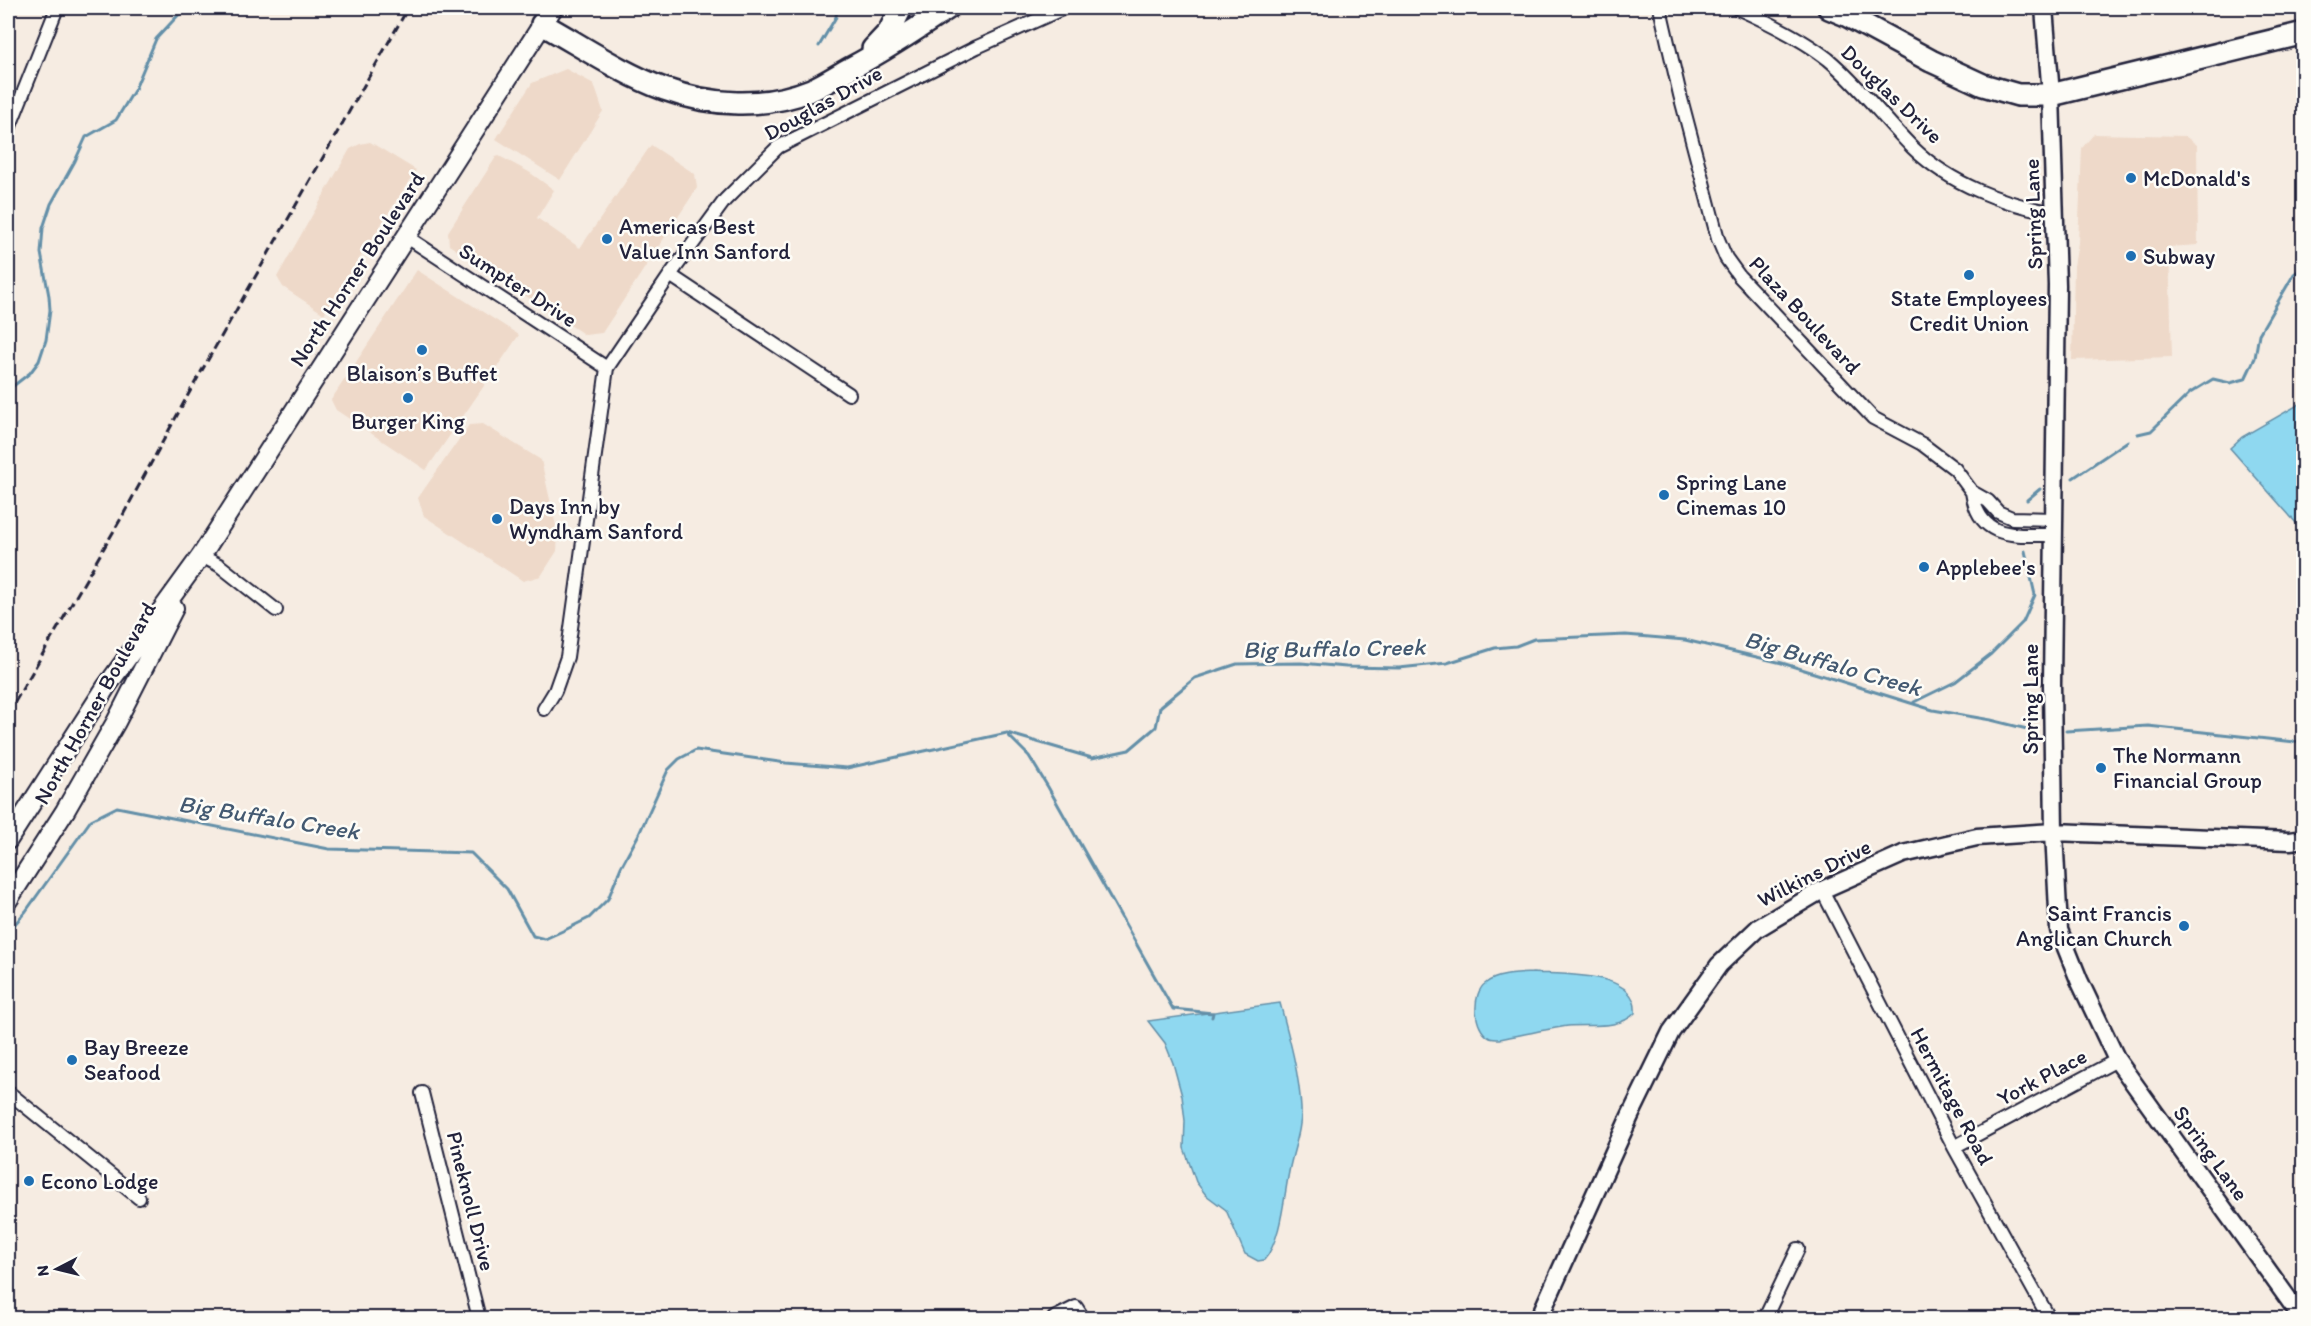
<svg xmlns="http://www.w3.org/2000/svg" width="2311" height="1326" viewBox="0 0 2311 1326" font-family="Itim,sans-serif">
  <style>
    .built { fill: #eed9c9 }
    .water { fill: #8fd8f0; stroke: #638fa8; stroke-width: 1.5 }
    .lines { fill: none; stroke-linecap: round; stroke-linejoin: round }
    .stream { stroke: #638fa8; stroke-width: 3 }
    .street-casing { stroke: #22223b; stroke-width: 16 }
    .secondary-casing { stroke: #22223b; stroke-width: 21 }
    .primary-casing { stroke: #22223b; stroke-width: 22 }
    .highway-casing { stroke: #22223b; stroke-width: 26 }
    .street { stroke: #fdfcf7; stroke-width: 12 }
    .secondary { stroke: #fdfcf7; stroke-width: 16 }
    .primary { stroke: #fdfcf7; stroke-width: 18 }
    .highway { stroke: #fdfcf7; stroke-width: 21 }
    .rail { stroke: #22223b; stroke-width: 3; stroke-dasharray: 9 4.5; stroke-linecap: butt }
    .poi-dot { fill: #1f6fb2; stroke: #fdfcf7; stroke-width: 2 }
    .labels { text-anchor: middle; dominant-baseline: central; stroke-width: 5; stroke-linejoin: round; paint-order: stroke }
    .street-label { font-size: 22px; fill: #22223b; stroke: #fdfcf7 }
    .poi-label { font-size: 22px; fill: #22223b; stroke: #fdfcf7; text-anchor: start }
    .water-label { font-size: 24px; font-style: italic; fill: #435971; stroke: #fdfcf7 }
  </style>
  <rect width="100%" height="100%" fill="#f6ece2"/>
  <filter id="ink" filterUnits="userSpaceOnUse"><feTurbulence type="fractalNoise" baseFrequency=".0167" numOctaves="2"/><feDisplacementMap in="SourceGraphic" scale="12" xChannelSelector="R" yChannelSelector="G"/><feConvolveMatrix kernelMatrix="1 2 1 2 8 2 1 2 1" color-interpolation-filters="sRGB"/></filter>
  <g filter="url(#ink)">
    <path class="built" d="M 566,69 L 594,84 L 603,111 L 560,180 L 496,139 L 532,83 Z
      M 2094,134 L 2185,136 L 2197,145 L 2198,245 L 2169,247 L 2172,357 L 2072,360 L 2074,266 L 2078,243 L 2082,148 Z
      M 370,142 L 416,170 L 324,314 L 283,287 L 277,277 L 350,149 L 360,144 Z
      M 651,145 L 695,174 L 697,188 L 602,333 L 585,335 L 449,245 L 448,232 L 496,157 L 499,156 L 529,172 L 554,190 L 537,218 L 580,248 Z
      M 417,270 L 519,335 L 426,470 L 336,410 L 331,400 Z
      M 483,424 L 541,460 L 558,535 L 557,551 L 541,576 L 523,581 L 424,516 L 418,498 L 469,425 Z"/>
    <path class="water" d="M 2303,402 L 2303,520 L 2297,524 L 2230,448 L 2242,437 Z
      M 1533,973 C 1560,975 1639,970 1635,1013 C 1619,1030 1590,1024 1568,1026 C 1546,1029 1522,1035 1500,1039 C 1497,1039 1493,1039 1490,1038 C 1473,1030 1471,993 1486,983 C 1497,974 1519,974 1533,973 Z
      M 1280,1003 C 1289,1037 1299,1072 1301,1108 C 1302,1128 1294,1148 1290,1167 C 1284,1193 1282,1240 1264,1260 L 1258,1261 L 1245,1254 L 1226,1210 L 1206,1195 L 1196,1182 L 1184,1148 L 1185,1121 L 1182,1096 L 1173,1063 L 1165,1043 L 1148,1021 Z"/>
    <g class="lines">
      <path class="stream" d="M 819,46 L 836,17 L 837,8
        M 8,390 L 30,373 L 39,361 L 46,340 L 50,310 L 49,296 L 41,253 L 43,228 L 51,204 L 75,161 L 86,137 L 116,120 L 135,89 L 156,39 L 185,8
        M 2138,434 L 2151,431 L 2190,393 L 2213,379 L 2230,383 L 2245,379 L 2255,358 L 2259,334 L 2294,274 L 2304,267
        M 2073,478 L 2128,441
        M 2027,500 L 2040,489
        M 1914,702 L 1955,682 L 1991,654 L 2023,622 L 2035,595 L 2025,551
        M 2066,731 L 2148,726 L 2304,743
        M 1008,735 L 1029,756 L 1048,787 L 1173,1009 L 1213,1013 L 1212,1017
        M 8,932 L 26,911 L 91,820 L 117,807 L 329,849 L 471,853 L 507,889 L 533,936 L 545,939 L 567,929 L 589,918 L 608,899 L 621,867 L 639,834 L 668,770 L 679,759 L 696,750 L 786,763 L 847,768 L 1007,733 L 1092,758 L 1129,750 L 1156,727 L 1160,707 L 1195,678 L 1237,664 L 1301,663 L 1346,667 L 1399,668 L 1447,663 L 1495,648 L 1516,646 L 1534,639 L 1626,635 L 1685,640 L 1782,663 L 1933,710 L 1991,720 L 2035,731"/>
      <defs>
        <path id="street" d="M 1660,8 L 1680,95 L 1718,239 L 1726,258 L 1739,276 L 1873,418 L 1922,444 L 1955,469 L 1972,492 L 1988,501 L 1998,512 L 2012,518 L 2054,519
          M 1737,8 C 1766,21 1803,39 1828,59 C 1859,85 1884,119 1913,148 C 1950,184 2005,205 2056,213
          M 8,131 L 57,8
          M 407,237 L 607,368
          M 670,275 L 849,394
          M 1972,492 C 1979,540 2014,535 2053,535
          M 201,556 L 219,565 L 276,610
          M 544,709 L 555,691 L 567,657 L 607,368 L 670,275 L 725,200 L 778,147 L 977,47 L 1064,8
          M 1822,890 L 1954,1147 L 2049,1318
          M 8,1092 L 139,1198
          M 422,1093 L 479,1318
          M 1954,1147 L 2117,1060
          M 1054,1318 L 1076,1307 L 1083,1318
          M 1765,1318 L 1798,1249"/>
        <path id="secondary" d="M 2044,8 L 2051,95 L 2057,285 L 2052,684 L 2054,832 L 2059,930 L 2079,980 L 2117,1060 L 2302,1318
          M 1539,1318 L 1630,1116 L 1671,1032 L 1719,965 L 1758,928 L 1822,890 L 1903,854 L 1977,837 L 2054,832 L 2290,841 L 2304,839"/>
        <path id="primary" d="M 8,840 L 106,687 L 201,556 L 553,8
          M 8,900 L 65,811 L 116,722 L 174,608"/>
        <path id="highway" d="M 1829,8 L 1846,15 L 1931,61 L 1983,85 L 2018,95 L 2051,95 L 2304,33
          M 542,24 C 582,46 621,73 664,89 C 711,106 764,109 811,90 C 825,84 838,75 851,68 C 885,50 917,29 948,8
          M 873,49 L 889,32 L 901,8"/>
      </defs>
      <use href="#street" class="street-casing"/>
      <use href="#secondary" class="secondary-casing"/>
      <use href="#primary" class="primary-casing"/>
      <use href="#highway" class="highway-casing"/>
      <use href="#street" class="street"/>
      <use href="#secondary" class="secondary"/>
      <use href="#primary" class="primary"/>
      <use href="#highway" class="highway"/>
      <path class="rail" d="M 8,714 L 123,515 L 188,395 L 408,8"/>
    </g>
  </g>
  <g class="poi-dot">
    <circle cx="2131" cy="178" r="6"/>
    <circle cx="607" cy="239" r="6"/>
    <circle cx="2131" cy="256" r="6"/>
    <circle cx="1969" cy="275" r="6"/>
    <circle cx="422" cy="350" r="6"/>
    <circle cx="408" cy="398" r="6"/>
    <circle cx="1664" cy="495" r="6"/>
    <circle cx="497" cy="519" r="6"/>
    <circle cx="1924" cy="567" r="6"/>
    <circle cx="2101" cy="768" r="6"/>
    <circle cx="2184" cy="926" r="6"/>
    <circle cx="72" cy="1060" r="6"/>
    <circle cx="29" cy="1181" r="6"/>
  </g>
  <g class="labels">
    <g class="street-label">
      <text transform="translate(1892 94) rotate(44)">Douglas Drive</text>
      <text transform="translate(823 103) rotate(-29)">Douglas Drive</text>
      <text transform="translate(2033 214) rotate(-92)">Spring Lane</text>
      <text transform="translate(357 269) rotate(-57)">North Horner Boulevard</text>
      <text transform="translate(518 285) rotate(33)">Sumpter Drive</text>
      <text transform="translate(1805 315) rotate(47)">Plaza Boulevard</text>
      <text transform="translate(2030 699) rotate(-90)">Spring Lane</text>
      <text transform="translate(95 703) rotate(-61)">North Horner Boulevard</text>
      <text transform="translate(1814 873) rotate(-27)">Wilkins Drive</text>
      <text transform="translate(2042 1077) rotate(-28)">York Place</text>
      <text transform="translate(1952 1096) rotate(62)">Hermitage Road</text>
      <text transform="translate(2211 1153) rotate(54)">Spring Lane</text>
      <text transform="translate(471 1201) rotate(76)">Pineknoll Drive</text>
    </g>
    <g class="poi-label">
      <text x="2143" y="178">McDonald's</text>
      <text x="619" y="226">Americas Best<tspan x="619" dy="25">Value Inn Sanford</tspan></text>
      <text x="2143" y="256">Subway</text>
      <text x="1969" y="298" text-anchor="middle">State Employees<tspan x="1969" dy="25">Credit Union</tspan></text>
      <text x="422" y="373" text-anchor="middle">Blaison’s Buffet</text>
      <text x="408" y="421" text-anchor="middle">Burger King</text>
      <text x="1676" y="482">Spring Lane<tspan x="1676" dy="25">Cinemas 10</tspan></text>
      <text x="509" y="506">Days Inn by<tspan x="509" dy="25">Wyndham Sanford</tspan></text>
      <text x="1936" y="567">Applebee's</text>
      <text x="2113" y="755">The Normann<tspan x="2113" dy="25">Financial Group</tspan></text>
      <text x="2172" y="913" text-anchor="end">Saint Francis<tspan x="2172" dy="25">Anglican Church</tspan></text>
      <text x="84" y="1047">Bay Breeze<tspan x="84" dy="25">Seafood</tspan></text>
      <text x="41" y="1181">Econo Lodge</text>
    </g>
    <g class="water-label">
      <text transform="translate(1334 648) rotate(-1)">Big Buffalo Creek</text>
      <text transform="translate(1833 663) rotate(16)">Big Buffalo Creek</text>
      <text transform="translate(269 817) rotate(9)">Big Buffalo Creek</text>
    </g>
  </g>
  <rect width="2311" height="1326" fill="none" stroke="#fdfcf7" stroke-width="30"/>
  <rect x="15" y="15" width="2281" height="1296" fill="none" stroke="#22223b" stroke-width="2" filter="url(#ink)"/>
  <g transform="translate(57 1269) rotate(263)" stroke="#fdfcf7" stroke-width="4.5" paint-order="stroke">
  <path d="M0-4.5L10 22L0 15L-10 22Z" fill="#22223b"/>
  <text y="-9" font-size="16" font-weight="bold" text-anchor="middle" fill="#22223b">N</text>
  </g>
</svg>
